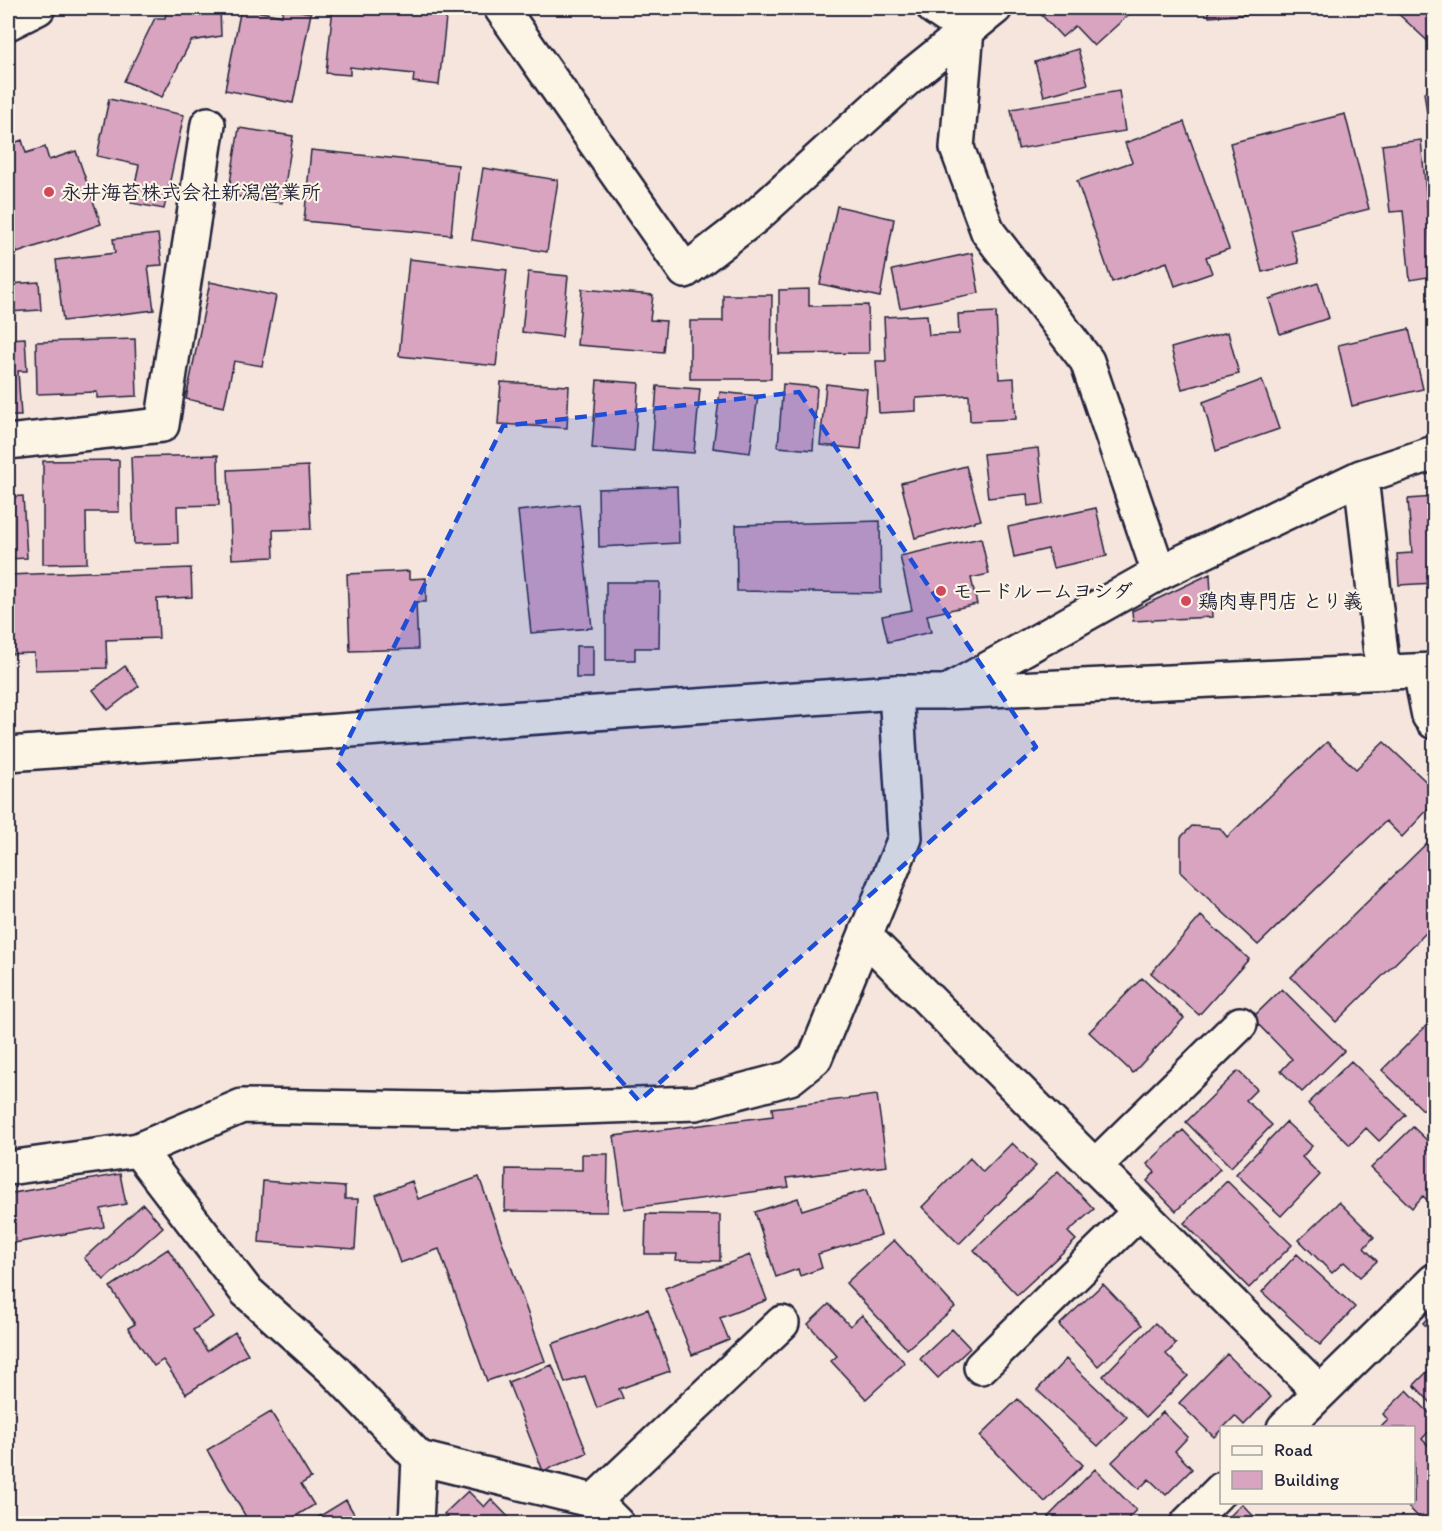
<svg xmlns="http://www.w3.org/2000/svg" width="1442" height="1531" viewBox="0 0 1442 1531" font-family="Itim,'Klee One',sans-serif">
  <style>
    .building { fill: #d8a4bf; stroke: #22223b; stroke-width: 1.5 }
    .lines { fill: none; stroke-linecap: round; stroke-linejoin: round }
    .minor-casing { stroke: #22223b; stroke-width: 38 }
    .tertiary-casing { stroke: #22223b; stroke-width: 38 }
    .minor { stroke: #fcf5e5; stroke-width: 33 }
    .tertiary { stroke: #fcf5e5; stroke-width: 33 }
    .marked { fill: #1d4ed8; fill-opacity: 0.2; stroke: #1d4ed8; stroke-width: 4.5; stroke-dasharray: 12 8; stroke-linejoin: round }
    .poi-dot { fill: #d1495b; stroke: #fcf5e5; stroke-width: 2 }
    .labels { text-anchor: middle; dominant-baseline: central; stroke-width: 4.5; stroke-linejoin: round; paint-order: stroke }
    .poi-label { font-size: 20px; font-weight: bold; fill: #22223b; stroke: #fcf5e5; text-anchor: start }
  </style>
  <rect width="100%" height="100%" fill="#f5e5dd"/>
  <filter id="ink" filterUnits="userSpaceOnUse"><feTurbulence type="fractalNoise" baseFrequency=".0167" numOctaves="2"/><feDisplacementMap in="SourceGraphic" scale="12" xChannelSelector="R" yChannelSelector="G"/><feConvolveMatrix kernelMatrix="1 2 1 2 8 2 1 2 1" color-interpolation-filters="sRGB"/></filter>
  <g filter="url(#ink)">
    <path class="building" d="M 174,8 L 220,8 L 221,36 L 191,41 L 162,97 L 124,81 L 155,18 L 165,18 L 167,9 L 174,9 Z
      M 241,8 L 282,16 L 283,8 L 311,13 L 293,103 L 225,90 Z
      M 333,8 L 447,8 L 439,85 L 413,82 L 414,74 L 350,67 L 350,75 L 326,73 Z
      M 1038,8 L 1136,8 L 1094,46 L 1075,26 L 1062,37 L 1036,9 Z
      M 1208,8 L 1281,8 L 1281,12 L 1209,17 Z
      M 1392,8 L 1423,8 L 1434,19 L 1434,47 Z
      M 1078,49 L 1088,84 L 1044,96 L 1035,62 Z
      M 1434,90 L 1434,163 L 1424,92 Z
      M 1119,91 L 1125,131 L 1018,149 L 1011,109 Z
      M 109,99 L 184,115 L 164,209 L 131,203 L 139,165 L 97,156 Z
      M 1345,114 L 1369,209 L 1290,229 L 1299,263 L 1262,272 L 1230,143 Z
      M 1184,122 L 1229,249 L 1206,257 L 1212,273 L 1175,286 L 1167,262 L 1112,282 L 1077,181 L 1132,162 L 1125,143 Z
      M 239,128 L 293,136 L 282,203 L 228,195 Z
      M 22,140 L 26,153 L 45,147 L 49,160 L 76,151 L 101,224 L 17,253 L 8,224 L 8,145 Z
      M 1421,140 L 1434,276 L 1410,280 L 1403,211 L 1390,212 L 1382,145 Z
      M 311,150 L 458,165 L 451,235 L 304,221 Z
      M 483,168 L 558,180 L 547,252 L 472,240 Z
      M 837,206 L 894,219 L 880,297 L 820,284 Z
      M 158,234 L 162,265 L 148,266 L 154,310 L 63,321 L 56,260 L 115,253 L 113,239 Z
      M 972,253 L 979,293 L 900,308 L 892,270 Z
      M 409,259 L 507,270 L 496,366 L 399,356 Z
      M 528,272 L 568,276 L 562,337 L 522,332 Z
      M 39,282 L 41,310 L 8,312 L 8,284 Z
      M 210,282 L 276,296 L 262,366 L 234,361 L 224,407 L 186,399 Z
      M 1318,283 L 1329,318 L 1280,334 L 1269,299 Z
      M 582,289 L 653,295 L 650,320 L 666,321 L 663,352 L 577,345 Z
      M 809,289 L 809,306 L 868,305 L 869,353 L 779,354 L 779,290 Z
      M 723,295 L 772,295 L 771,379 L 690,379 L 690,321 L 723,321 Z
      M 996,312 L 999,379 L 1014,378 L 1016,419 L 970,421 L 969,395 L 916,398 L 916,411 L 879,413 L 876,361 L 886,361 L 884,317 L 927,315 L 929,335 L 959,334 L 958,314 Z
      M 1409,329 L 1423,389 L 1352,406 L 1338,345 Z
      M 1228,332 L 1239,374 L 1182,389 L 1171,348 Z
      M 25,338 L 27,371 L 18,371 L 21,416 L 8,416 L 8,339 Z
      M 135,339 L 137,396 L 97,398 L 97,392 L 37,394 L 36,342 Z
      M 597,380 L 639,383 L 634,452 L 592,448 Z
      M 1262,380 L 1279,429 L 1216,451 L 1203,402 Z
      M 501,382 L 569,386 L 567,428 L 498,424 Z
      M 783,384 L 817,387 L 813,450 L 778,447 Z
      M 826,384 L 867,389 L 861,449 L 820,445 Z
      M 657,386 L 700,389 L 694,453 L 652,450 Z
      M 720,392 L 758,396 L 750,453 L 713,448 Z
      M 1038,448 L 1044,504 L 1028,506 L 1027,494 L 988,498 L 983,454 Z
      M 218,455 L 219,505 L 177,506 L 178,543 L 134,544 L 131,457 Z
      M 119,460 L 119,512 L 86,512 L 87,563 L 43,564 L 43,461 Z
      M 308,466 L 311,529 L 273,530 L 274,557 L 232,559 L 228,470 Z
      M 966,466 L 981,520 L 915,538 L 901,483 Z
      M 677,486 L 679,543 L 599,547 L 598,489 Z
      M 23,496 L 27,558 L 8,559 L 8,497 Z
      M 1434,497 L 1434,583 L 1399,585 L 1397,554 L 1412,553 L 1408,499 Z
      M 579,504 L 592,628 L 531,633 L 518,511 Z
      M 1096,508 L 1107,556 L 1053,568 L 1048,549 L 1014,557 L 1008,527 Z
      M 880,521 L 881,593 L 737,591 L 736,525 Z
      M 981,538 L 989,574 L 971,578 L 977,604 L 927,615 L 931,632 L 888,642 L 882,616 L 912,610 L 900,556 Z
      M 191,568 L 192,597 L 157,599 L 159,638 L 106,640 L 107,668 L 35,670 L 34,653 L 8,654 L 8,575 Z
      M 409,571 L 409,579 L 426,578 L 426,602 L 416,602 L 418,649 L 350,651 L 347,574 Z
      M 1210,574 L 1212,617 L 1133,621 L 1132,611 Z
      M 606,582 L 660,582 L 659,648 L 635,648 L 635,660 L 606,660 Z
      M 576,646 L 593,646 L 593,678 L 576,678 Z
      M 125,666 L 139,686 L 108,710 L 93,690 Z
      M 1327,742 L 1356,769 L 1384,742 L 1434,789 L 1434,803 L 1402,837 L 1386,821 L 1258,945 L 1181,873 L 1181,837 L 1192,826 L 1220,828 L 1227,837 Z
      M 1434,836 L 1434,925 L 1336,1022 L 1291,977 Z
      M 1201,916 L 1249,959 L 1199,1015 L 1151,973 Z
      M 1142,978 L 1184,1018 L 1133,1073 L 1089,1032 Z
      M 1282,989 L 1344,1051 L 1302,1092 L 1281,1071 L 1292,1059 L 1252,1018 Z
      M 1434,1018 L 1434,1099 L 1423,1110 L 1382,1070 Z
      M 1351,1061 L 1406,1115 L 1379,1141 L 1366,1128 L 1350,1145 L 1308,1104 Z
      M 1238,1071 L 1257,1089 L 1246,1100 L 1272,1125 L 1231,1167 L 1186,1122 Z
      M 877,1095 L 887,1166 L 787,1178 L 789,1187 L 624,1209 L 614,1136 L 773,1116 L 772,1108 Z
      M 1286,1122 L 1312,1146 L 1302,1157 L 1320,1175 L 1281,1216 L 1236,1174 Z
      M 1413,1127 L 1434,1147 L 1434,1207 L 1423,1196 L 1412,1208 L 1371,1168 Z
      M 1183,1130 L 1220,1169 L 1176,1211 L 1147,1181 L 1155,1172 L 1147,1164 Z
      M 1012,1143 L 1036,1166 L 959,1244 L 922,1207 L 970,1158 L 983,1172 Z
      M 582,1154 L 608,1154 L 607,1212 L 505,1211 L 506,1169 L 582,1170 Z
      M 1058,1171 L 1094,1209 L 1068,1232 L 1076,1240 L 1017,1295 L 974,1250 Z
      M 120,1174 L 126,1204 L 101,1209 L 104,1227 L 8,1244 L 8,1194 Z
      M 479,1177 L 545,1361 L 487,1381 L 439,1249 L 400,1263 L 376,1195 L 412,1181 L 418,1199 Z
      M 263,1181 L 345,1187 L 345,1199 L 358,1199 L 355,1249 L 259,1242 Z
      M 1227,1181 L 1292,1245 L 1249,1288 L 1184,1223 Z
      M 866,1190 L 881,1235 L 818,1254 L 822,1268 L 800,1276 L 798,1269 L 776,1277 L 755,1212 L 798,1198 L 802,1210 Z
      M 1339,1202 L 1374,1237 L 1364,1248 L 1377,1261 L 1360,1277 L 1344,1262 L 1332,1273 L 1299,1240 Z
      M 143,1204 L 163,1227 L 104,1280 L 84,1258 Z
      M 646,1214 L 720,1215 L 720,1261 L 676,1260 L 677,1254 L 645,1254 Z
      M 894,1240 L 955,1307 L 907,1349 L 846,1283 Z
      M 168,1249 L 213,1317 L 193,1330 L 207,1351 L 235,1332 L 248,1354 L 186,1394 L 163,1360 L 154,1366 L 128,1328 L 135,1324 L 110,1287 Z
      M 1297,1254 L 1355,1307 L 1320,1345 L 1262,1292 Z
      M 750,1255 L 767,1300 L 720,1318 L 729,1340 L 692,1355 L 665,1288 Z
      M 1103,1284 L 1142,1325 L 1098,1366 L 1059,1325 Z
      M 829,1304 L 850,1326 L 862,1315 L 905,1363 L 866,1399 L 831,1361 L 837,1356 L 808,1324 Z
      M 648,1309 L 670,1371 L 619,1389 L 623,1398 L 597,1408 L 585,1376 L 565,1383 L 552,1344 Z
      M 1434,1311 L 1434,1333 L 1423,1323 Z
      M 1155,1323 L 1176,1344 L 1166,1354 L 1188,1376 L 1146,1417 L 1103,1376 Z
      M 952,1329 L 970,1348 L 938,1378 L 920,1359 Z
      M 1227,1354 L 1271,1397 L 1244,1425 L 1235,1416 L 1214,1437 L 1179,1403 Z
      M 1066,1359 L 1127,1417 L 1098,1446 L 1037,1390 Z
      M 552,1365 L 587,1453 L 543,1471 L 508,1382 Z
      M 1434,1365 L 1434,1406 L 1414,1385 Z
      M 1407,1390 L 1434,1418 L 1434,1426 L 1422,1439 L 1434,1452 L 1434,1509 L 1422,1521 L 1404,1502 L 1414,1502 L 1414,1428 L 1380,1428 L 1388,1420 L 1383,1414 Z
      M 1018,1399 L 1083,1465 L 1045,1502 L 980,1436 Z
      M 271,1412 L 311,1478 L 301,1484 L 314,1505 L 283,1524 L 250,1524 L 207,1450 Z
      M 1163,1412 L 1188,1437 L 1175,1451 L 1192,1469 L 1166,1495 L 1149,1479 L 1139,1489 L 1112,1462 Z
      M 1095,1469 L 1136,1510 L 1123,1524 L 1055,1524 L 1048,1517 Z
      M 468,1491 L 484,1507 L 491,1499 L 515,1524 L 454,1524 L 444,1514 Z
      M 346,1500 L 360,1524 L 307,1524 Z
      M 1242,1504 L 1261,1524 L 1227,1524 L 1225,1521 Z"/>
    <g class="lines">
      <defs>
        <path id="minor" d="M 501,8 L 685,271 L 755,217 L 907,79 L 995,8
          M 934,8 L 967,30
          M 963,17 L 967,30 L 957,148 L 988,232 L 1087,361 L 1159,573
          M 8,23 L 38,8
          M 8,442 L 162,425 L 208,124
          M 1361,477 L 1383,671
          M 1420,671 L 1429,716 L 1434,722
          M 947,692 L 1159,573 L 1361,477 L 1434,453
          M 866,937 L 1320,1392
          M 138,1150 L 246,1291 L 333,1369 L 419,1458 L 416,1524
          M 1094,1167 L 1240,1024
          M 8,1168 L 138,1150 L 242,1106 L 494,1110 L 696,1103 L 790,1078 L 815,1058 L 905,838 L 896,692
          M 981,1367 L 1138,1213
          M 1284,1428 L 1434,1281
          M 419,1458 L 594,1501 L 617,1524
          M 594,1501 L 782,1323
          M 1187,1524 L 1222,1489"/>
        <path id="tertiary" d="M 8,754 L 896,692 L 947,692 L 1434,670"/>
      </defs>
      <use href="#minor" class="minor-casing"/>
      <use href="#tertiary" class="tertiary-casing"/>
      <use href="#minor" class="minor"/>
      <use href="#tertiary" class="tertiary"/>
    </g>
  </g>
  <path class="marked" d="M 799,392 L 1036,747 L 639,1101 L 337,762 L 503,426 Z"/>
  <g class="poi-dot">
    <circle cx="49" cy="192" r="6"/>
    <circle cx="941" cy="591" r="6"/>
    <circle cx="1186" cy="601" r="6"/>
  </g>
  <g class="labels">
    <g class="poi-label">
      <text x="61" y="192">永井海苔株式会社新潟営業所</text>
      <text x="953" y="591">モードルームヨシダ</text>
      <text x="1198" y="601">鶏肉専門店 とり義</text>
    </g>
  </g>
  <rect width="1442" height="1531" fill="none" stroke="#fcf5e5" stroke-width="30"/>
  <rect x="15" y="15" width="1412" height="1501" fill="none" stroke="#22223b" stroke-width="2" filter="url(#ink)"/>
  <rect x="1220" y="1426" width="195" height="78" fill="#fcf5e5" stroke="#a5a1a1" stroke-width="1.5"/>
  <rect x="1232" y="1446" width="30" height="9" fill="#fcf5e5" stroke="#a5a1a1" stroke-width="1.5"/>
  <text x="1274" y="1456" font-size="18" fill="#22223b">Road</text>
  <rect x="1232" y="1471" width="30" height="18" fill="#d8a4bf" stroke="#a5a1a1" stroke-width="1.5"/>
  <text x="1274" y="1486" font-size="18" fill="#22223b">Building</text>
</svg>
